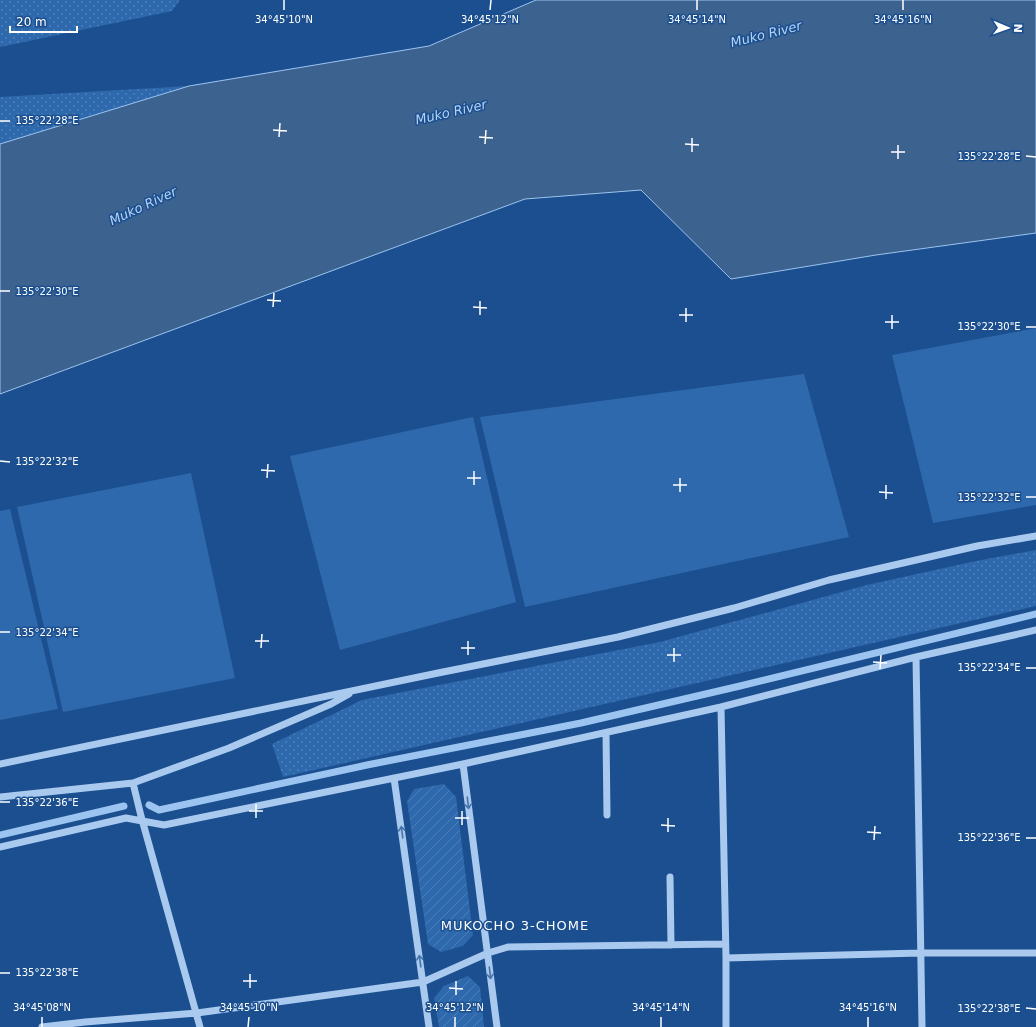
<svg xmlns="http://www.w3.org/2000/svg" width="1036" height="1027" viewBox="0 0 1036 1027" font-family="'DejaVu Sans',sans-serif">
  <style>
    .grass { fill: url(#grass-dots) }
    .garden { fill: url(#garden-furrows) }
    .pitch { fill: #2e69ad }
    .water { fill: #3c6290; stroke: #9cc4f0 }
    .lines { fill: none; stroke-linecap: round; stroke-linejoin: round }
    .stream { stroke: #9cc4f0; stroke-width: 7 }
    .minor { stroke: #a9c9ee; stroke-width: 7 }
    .oneway { stroke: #4674ac }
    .ticks { fill: none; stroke: #fff; stroke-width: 1.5 }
    .labels { text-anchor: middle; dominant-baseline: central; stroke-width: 3; stroke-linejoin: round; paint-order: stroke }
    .water-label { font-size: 13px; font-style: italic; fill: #b5d3f5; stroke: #1b4f8f }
    .neighbourhood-label { font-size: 13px; letter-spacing: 1px; fill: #fff; stroke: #1b4f8f }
    .ticks-label { font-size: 10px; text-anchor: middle; fill: #fff; stroke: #1b4f8f; stroke-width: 3; stroke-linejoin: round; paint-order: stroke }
  </style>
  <defs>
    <pattern id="grass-dots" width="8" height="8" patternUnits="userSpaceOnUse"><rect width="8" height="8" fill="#2e69ad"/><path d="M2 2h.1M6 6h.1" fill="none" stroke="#4d80b9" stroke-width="1.8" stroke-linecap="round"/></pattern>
    <pattern id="garden-furrows" width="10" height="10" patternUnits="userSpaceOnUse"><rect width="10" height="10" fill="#2e69ad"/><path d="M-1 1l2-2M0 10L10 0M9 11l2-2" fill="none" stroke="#4d80b9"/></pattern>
  </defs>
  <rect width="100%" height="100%" fill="#1b4f8f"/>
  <path class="grass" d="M 0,0 L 180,0 L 172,11 L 0,47 Z
    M 189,86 L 2,144 L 0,144 L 0,97 Z
    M 1036,550 L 1036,606 L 283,777 L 272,744 L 362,700 L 660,642 L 867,585 L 976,561 Z"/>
  <path class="garden" d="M 444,784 L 456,797 L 473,935 L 463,946 L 441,952 L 428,944 L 407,801 L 414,789 Z
    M 468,976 L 480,987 L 484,1027 L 439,1027 L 434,998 L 444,986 Z"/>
  <path class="pitch" d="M 1036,328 L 1036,505 L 933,523 L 892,355 Z
    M 804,374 L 849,537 L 525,607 L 480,417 Z
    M 473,417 L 516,602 L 340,650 L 290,456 Z
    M 191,473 L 235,678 L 63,712 L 17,507 Z
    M 10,509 L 58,709 L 0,720 L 0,511 Z"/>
  <path class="water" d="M 536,0 L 1036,0 L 1036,233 L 876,255 L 731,279 L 641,190 L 525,199 L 0,394 L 0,144 L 189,86 L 429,46 Z"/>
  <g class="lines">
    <path class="stream" d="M 149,805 L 159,810 L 367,765 L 581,723 L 740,686 L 1036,614
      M 0,835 L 124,806"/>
    <path class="minor" d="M 916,657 L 922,1027
      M 721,707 L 726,958 L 921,953 L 1036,953
      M 606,733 L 607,815
      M 0,764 L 438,673 L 618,637 L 734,608 L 829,580 L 977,546 L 1036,536
      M 463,764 L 497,1027
      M 394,778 L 429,1027
      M 133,783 L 141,816 L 200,1027
      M 0,797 L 133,783 L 229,748 L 331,704 L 349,694
      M 0,847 L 126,818 L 164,825 L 463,764 L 721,707 L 916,657 L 1036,630
      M 670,877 L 671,945
      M 726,958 L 726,1027
      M 42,1027 L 85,1022 L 197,1013 L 423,982 L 488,953 L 508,947 L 725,944"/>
  </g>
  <defs><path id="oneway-shaft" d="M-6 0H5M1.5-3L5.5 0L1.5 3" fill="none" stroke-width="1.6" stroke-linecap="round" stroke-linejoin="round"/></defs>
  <g class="oneway">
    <use href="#oneway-shaft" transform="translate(468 803) rotate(83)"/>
    <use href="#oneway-shaft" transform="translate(402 832) rotate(-98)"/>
    <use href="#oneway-shaft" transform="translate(420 961) rotate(-98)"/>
    <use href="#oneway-shaft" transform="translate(490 973) rotate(83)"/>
  </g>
  <path class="ticks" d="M 284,10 L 284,0M 490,10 L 491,0M 697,10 L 697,0M 903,10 L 903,0M 0,121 L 10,121M 273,130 L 287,131M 279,137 L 280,123M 479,137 L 493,138M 485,144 L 486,130M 685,144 L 699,145M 692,152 L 692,138M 891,152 L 905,152M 1026,156 L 1036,157M 898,159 L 898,145M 0,291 L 10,291M 267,300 L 281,301M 273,307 L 274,293M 473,307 L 487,308M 480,315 L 480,301M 679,315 L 693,315M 686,322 L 686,308M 885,322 L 899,322M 1026,327 L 1036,327M 892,329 L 892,315M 0,461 L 10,462M 261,470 L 275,471M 267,478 L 268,464M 467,478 L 481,478M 474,485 L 474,471M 673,485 L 687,485M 680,492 L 680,478M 879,492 L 893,493M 1026,497 L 1036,497M 886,499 L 886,485M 0,632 L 10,632M 255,641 L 269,641M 261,648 L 262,634M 461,648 L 475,648M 468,655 L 468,641M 667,655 L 681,655M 674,662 L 674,648M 873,662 L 887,663M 1026,668 L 1036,668M 880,669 L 881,655M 0,802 L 10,802M 249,811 L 263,811M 256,818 L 256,804M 455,818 L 469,818M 462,825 L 462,811M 661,825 L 675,826M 668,832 L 668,818M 867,832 L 881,833M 1026,838 L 1036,838M 874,840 L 875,826M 0,973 L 10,973M 243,981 L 257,981M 250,988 L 250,974M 449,988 L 463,989M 456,995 L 456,981M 1026,1008 L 1036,1009M 42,1027 L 42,1017M 248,1027 L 249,1017M 455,1027 L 455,1017M 661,1027 L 661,1017M 868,1027 L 868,1017"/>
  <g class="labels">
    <g class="water-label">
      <text transform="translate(766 34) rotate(-14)">Muko River</text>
      <text transform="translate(451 112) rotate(-13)">Muko River</text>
      <text transform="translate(143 206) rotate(-25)">Muko River</text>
    </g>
    <g class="neighbourhood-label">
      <text x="515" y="925">MUKOCHO 3-CHOME</text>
    </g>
  </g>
  <g class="ticks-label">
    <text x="284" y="23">34°45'10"N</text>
    <text x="490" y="23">34°45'12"N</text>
    <text x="697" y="23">34°45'14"N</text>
    <text x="903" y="23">34°45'16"N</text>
    <text x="47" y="124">135°22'28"E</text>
    <text x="989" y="160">135°22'28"E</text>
    <text x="47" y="295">135°22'30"E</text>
    <text x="989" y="330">135°22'30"E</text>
    <text x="47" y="465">135°22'32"E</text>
    <text x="989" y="501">135°22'32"E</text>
    <text x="47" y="636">135°22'34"E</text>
    <text x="989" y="671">135°22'34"E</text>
    <text x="47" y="806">135°22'36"E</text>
    <text x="989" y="841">135°22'36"E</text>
    <text x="47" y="976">135°22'38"E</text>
    <text x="42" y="1011">34°45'08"N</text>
    <text x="249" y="1011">34°45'10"N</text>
    <text x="455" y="1011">34°45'12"N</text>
    <text x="661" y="1011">34°45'14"N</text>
    <text x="868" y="1011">34°45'16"N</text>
    <text x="989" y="1012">135°22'38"E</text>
  </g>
  <g transform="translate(1008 28) rotate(92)" stroke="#1b4f8f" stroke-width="3" paint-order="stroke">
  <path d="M0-3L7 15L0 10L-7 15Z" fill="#ffffff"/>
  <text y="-6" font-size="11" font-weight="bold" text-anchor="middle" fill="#ffffff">N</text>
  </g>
  <path d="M10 26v6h67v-6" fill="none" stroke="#ffffff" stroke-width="2"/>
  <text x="16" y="26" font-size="12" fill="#ffffff" stroke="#1b4f8f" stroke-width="3" paint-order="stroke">20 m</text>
</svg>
